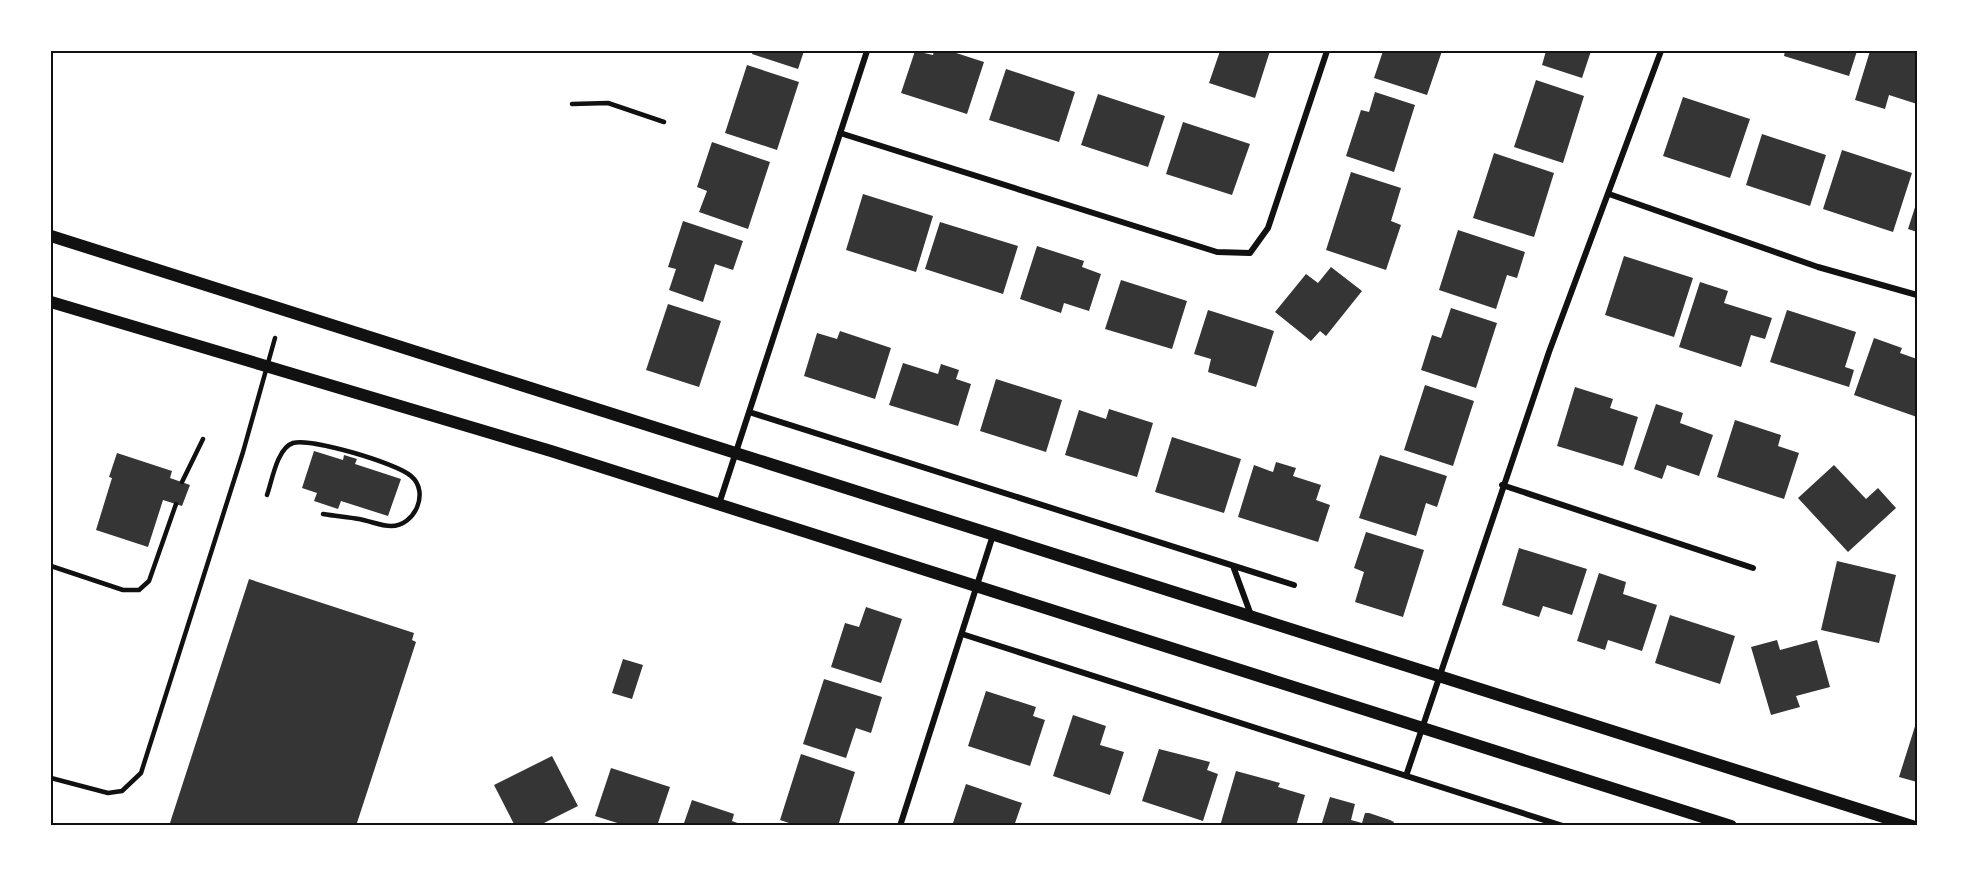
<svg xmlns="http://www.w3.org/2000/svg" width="1968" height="877" viewBox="0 0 1968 877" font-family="Overpass,sans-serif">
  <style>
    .building { fill: #353535 }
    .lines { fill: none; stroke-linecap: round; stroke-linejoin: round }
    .service { stroke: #111; stroke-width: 4.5 }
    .minor { stroke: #111; stroke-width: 6 }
    .secondary { stroke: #111; stroke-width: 12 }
    .neatline { fill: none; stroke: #111; stroke-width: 2 }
  </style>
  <rect width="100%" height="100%" fill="#fff"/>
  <path class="building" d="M 753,51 L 804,51 L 798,69 L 752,54 Z
    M 915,51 L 933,55 L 934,51 L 950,51 L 984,62 L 967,114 L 901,93 Z
    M 1220,51 L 1270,51 L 1255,98 L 1209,83 Z
    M 1383,51 L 1442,51 L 1427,95 L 1374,78 Z
    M 1546,51 L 1591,51 L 1582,78 L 1542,65 Z
    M 1785,51 L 1857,51 L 1849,76 L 1784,56 Z
    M 1870,51 L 1917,51 L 1917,104 L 1889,95 L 1885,109 L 1855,100 Z
    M 747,65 L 799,82 L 777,150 L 725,133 Z
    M 1006,69 L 1075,92 L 1059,142 L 989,120 Z
    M 1536,80 L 1584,96 L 1563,163 L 1514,147 Z
    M 1375,92 L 1415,105 L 1394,172 L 1346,156 L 1361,110 L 1369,112 Z
    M 1098,94 L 1165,116 L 1148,167 L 1081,145 Z
    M 1683,97 L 1750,119 L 1730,178 L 1663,156 Z
    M 1183,122 L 1250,144 L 1232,195 L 1166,174 Z
    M 1762,134 L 1826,155 L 1810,206 L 1746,185 Z
    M 712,142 L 770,162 L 748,229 L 699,212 L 707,191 L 697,187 Z
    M 1842,150 L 1912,173 L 1893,232 L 1823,209 Z
    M 1494,153 L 1554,173 L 1534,237 L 1473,218 Z
    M 1351,172 L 1401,188 L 1391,221 L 1401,225 L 1386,270 L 1326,250 Z
    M 863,194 L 933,216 L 916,272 L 846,250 Z
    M 1917,201 L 1917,232 L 1908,229 Z
    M 683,221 L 743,241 L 733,270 L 715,264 L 703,302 L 669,290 L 676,269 L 668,267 Z
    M 940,222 L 1018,246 L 1003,294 L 925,269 Z
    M 1458,230 L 1525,252 L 1517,278 L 1507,275 L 1496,309 L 1439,290 Z
    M 1037,246 L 1084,261 L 1082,267 L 1101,274 L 1089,311 L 1064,303 L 1061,313 L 1020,299 Z
    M 1624,256 L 1693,278 L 1674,337 L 1605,315 Z
    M 1331,267 L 1362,291 L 1326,336 L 1320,331 L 1311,341 L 1275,312 L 1306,274 L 1318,283 Z
    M 1121,280 L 1187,301 L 1172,349 L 1105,329 Z
    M 1700,282 L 1728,291 L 1724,303 L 1772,318 L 1765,339 L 1751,335 L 1741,367 L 1679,347 Z
    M 668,304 L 721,321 L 699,387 L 646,370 Z
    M 1451,308 L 1497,323 L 1476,388 L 1421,370 L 1432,335 L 1441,338 Z
    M 1208,310 L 1274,331 L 1256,387 L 1208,372 L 1211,359 L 1194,354 Z
    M 1787,310 L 1856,332 L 1845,367 L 1854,370 L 1849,387 L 1770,362 Z
    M 840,331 L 891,348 L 875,399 L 804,376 L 817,333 L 837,339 Z
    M 1874,338 L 1902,348 L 1900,353 L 1917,359 L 1917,417 L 1854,395 Z
    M 903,363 L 938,374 L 941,364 L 959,370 L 956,379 L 971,384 L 958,426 L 889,405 Z
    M 996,379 L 1062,400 L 1046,452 L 980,431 Z
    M 1425,385 L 1474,401 L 1453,466 L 1404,450 Z
    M 1575,387 L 1613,399 L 1610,408 L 1638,417 L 1623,466 L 1557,446 Z
    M 1656,404 L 1683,413 L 1680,423 L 1713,435 L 1699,476 L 1667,465 L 1662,479 L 1634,469 Z
    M 1109,409 L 1153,423 L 1137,477 L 1065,455 L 1079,410 L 1106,419 Z
    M 1735,420 L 1781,435 L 1778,446 L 1799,453 L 1784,499 L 1717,477 Z
    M 1172,437 L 1241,459 L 1224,513 L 1155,492 Z
    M 314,451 L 343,460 L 344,455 L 357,459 L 355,464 L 401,479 L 388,516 L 341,501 L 338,509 L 314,501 L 317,493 L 302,488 Z
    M 117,453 L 172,471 L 170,478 L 190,485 L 182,506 L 163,500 L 148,547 L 96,530 L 112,478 L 109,477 Z
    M 1380,455 L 1447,476 L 1437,507 L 1426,503 L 1416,536 L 1359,518 Z
    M 1276,462 L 1296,468 L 1293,476 L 1321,485 L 1316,500 L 1330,505 L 1318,542 L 1238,517 L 1254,465 L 1273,472 Z
    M 1834,465 L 1866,499 L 1878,488 L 1896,508 L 1848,552 L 1798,498 Z
    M 1366,532 L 1424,550 L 1403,617 L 1355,602 L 1364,572 L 1354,568 Z
    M 1519,548 L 1587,569 L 1572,615 L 1543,606 L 1539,617 L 1502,605 Z
    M 1837,561 L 1896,575 L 1879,643 L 1821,630 Z
    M 1599,573 L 1626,582 L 1623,594 L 1657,605 L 1642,651 L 1608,640 L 1605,650 L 1577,641 Z
    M 249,579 L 414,633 L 412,640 L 416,642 L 356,826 L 169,826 Z
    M 866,607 L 902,619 L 881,683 L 831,667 L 845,623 L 859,627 Z
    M 1670,615 L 1735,636 L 1720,684 L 1655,663 Z
    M 1777,640 L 1780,650 L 1817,640 L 1830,687 L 1796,696 L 1800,707 L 1771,715 L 1751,647 Z
    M 623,659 L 643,665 L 632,699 L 612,693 Z
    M 824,679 L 882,697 L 871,733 L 856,728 L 846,758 L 803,744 Z
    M 986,691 L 1036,707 L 1033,716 L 1045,720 L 1030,766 L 968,746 Z
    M 1073,715 L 1106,726 L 1100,745 L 1124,752 L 1110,795 L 1053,776 Z
    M 1917,720 L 1917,782 L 1899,777 Z
    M 1159,749 L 1210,762 L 1207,770 L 1218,774 L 1203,821 L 1142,801 Z
    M 801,754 L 855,772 L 838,826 L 798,826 L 780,820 Z
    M 552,756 L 578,806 L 538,826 L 515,826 L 494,785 Z
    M 611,768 L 670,787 L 657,826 L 627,826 L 595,816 Z
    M 1236,771 L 1280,783 L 1278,787 L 1305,795 L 1296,826 L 1220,826 Z
    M 966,784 L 1022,803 L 1014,826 L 952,826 Z
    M 1330,797 L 1355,804 L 1351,820 L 1362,823 L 1365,813 L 1369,813 L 1390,820 L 1394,822 L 1392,826 L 1321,826 Z
    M 692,800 L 734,814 L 732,821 L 746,826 L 683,826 Z"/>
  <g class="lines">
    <path class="service" d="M 572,104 L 608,103 L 664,122
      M 182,482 L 203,439
      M 267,495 C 272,481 277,448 293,443 C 312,438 396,463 411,476 C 430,492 415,526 391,526 C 381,526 370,521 359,519 C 347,517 335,516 323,514
      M 51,566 L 123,590 L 139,590 L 149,581 L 176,504
      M 51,778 L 108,793 L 122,791 L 141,773 L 243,452 L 275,338"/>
    <path class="minor" d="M 840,133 L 1217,252 L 1250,253 L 1268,228 L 1327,51
      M 1609,194 L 1818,267 L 1917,295
      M 749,412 L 1294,585
      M 1502,485 L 1753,568
      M 719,504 L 867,51
      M 1233,566 L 1251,615
      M 962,634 L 1563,826
      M 1406,776 L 1549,352 L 1661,51
      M 900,826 L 993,535"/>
    <path class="secondary" d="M 51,236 L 1912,826
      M 51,302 L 551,451 L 1731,826"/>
  </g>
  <rect width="1968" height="877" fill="none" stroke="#ffffff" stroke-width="105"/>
  <rect x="52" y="52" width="1864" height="772" class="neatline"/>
</svg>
